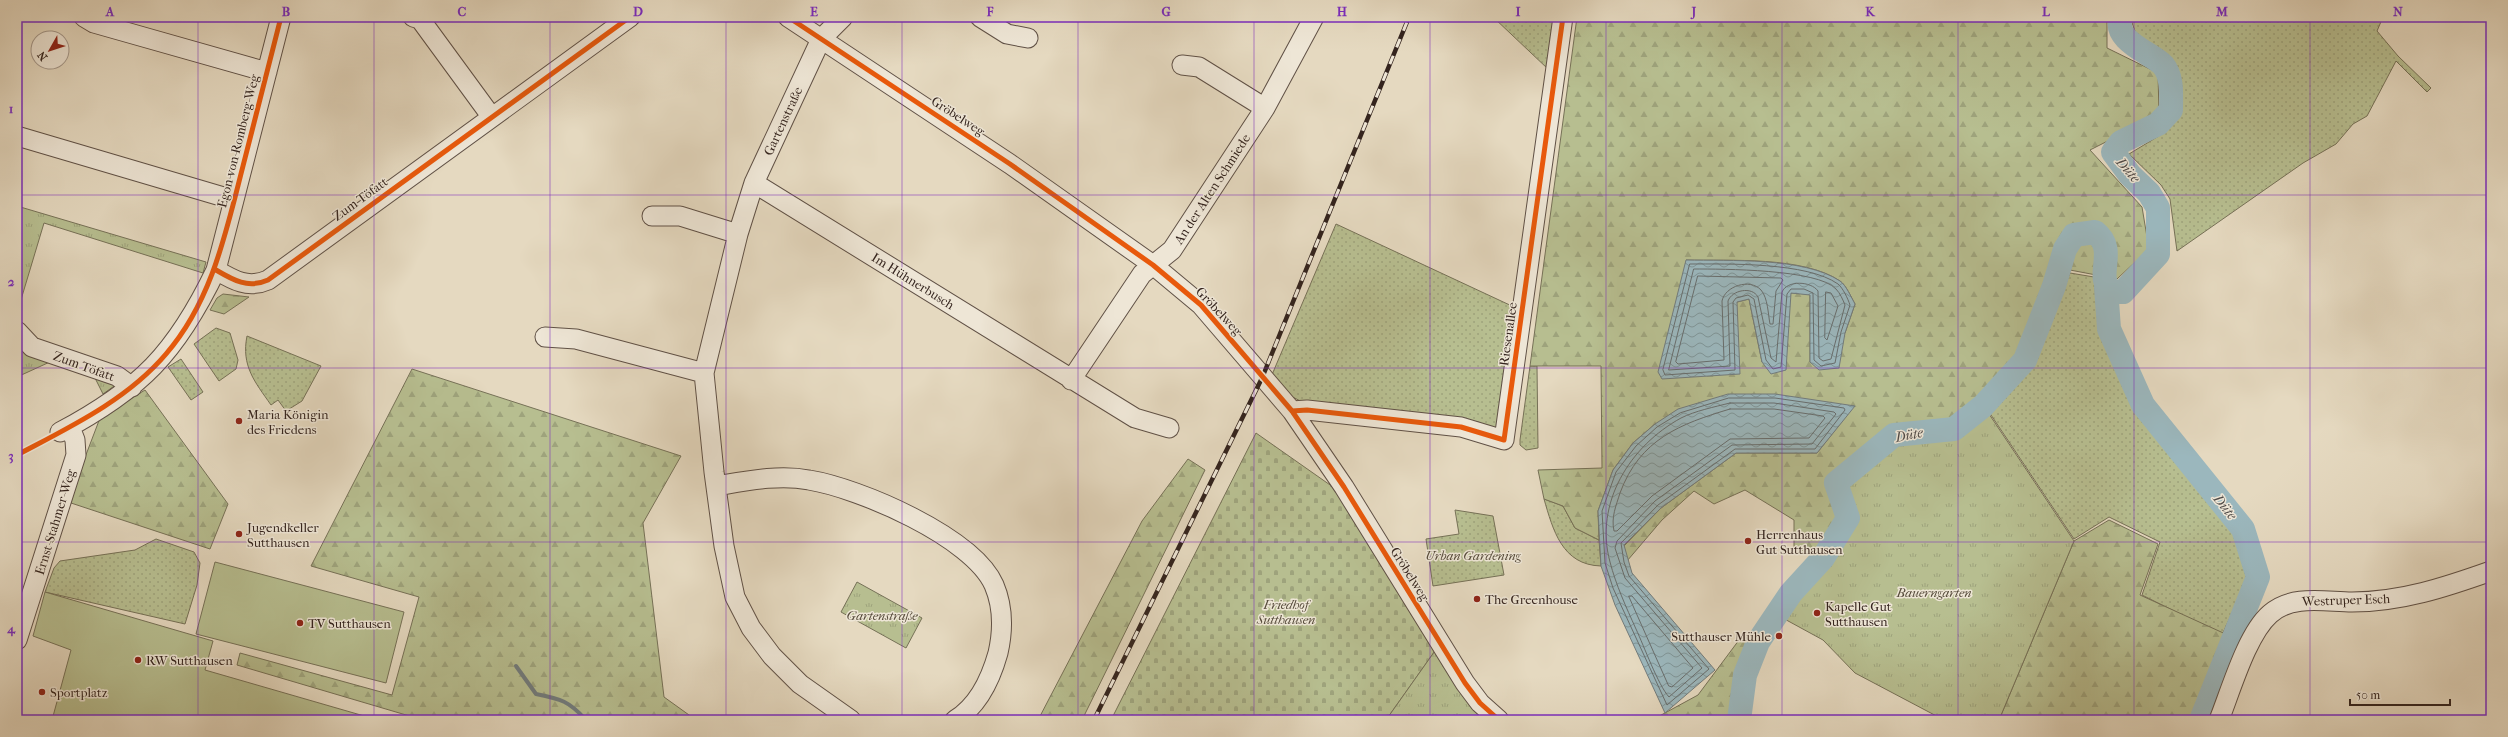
<svg xmlns="http://www.w3.org/2000/svg" width="2508" height="737" viewBox="0 0 2508 737" font-family="'IM FELL French Canon',serif">
  <style>
    .grass { fill: url(#grass-dots); stroke: #767157 }
    .forest { fill: url(#forest-firs); stroke: #767157; fill-rule: evenodd }
    .cemetery { fill: url(#cemetery-stones); stroke: #767157 }
    .park { fill: url(#park-tufts); stroke: #767157 }
    .pitch { fill: #b7be90; stroke: #767157 }
    .water { fill: url(#water-waves); stroke: #727c7d }
    .lines { fill: none; stroke-linecap: round; stroke-linejoin: round }
    .shore { stroke: #686e6e; stroke-width: 1 }
    .stream { stroke: #727c7d; stroke-width: 4 }
    .river { stroke: #9bb7bd; stroke-width: 24 }
    .minor-casing { stroke: #605146; stroke-width: 21 }
    .minor { stroke: #eee6d6; stroke-width: 19 }
    .rail-casing { stroke: #34241e; stroke-width: 4.5 }
    .rail { stroke: #eee6d6; stroke-width: 3; stroke-dasharray: 9; stroke-linecap: butt }
    .cycleway-casing { stroke: #eee6d6; stroke-width: 8 }
    .cycleway { stroke: #e8590c; stroke-width: 5 }
    .grid { fill: none; stroke: #7b2cbf; stroke-width: 1; stroke-opacity: 0.55 }
    .poi-dot { fill: #8f2418; stroke: #eee6d6; stroke-width: 1.5 }
    .labels { text-anchor: middle; dominant-baseline: central; stroke-width: 3; stroke-linejoin: round; paint-order: stroke }
    .street-label { font-size: 13px; fill: #34241e; stroke: #eee6d6 }
    .poi-label { font-size: 13px; fill: #34241e; stroke: #eee6d6; text-anchor: start }
    .park-label { font-size: 13px; font-style: italic; fill: #554a3a; stroke: #eee6d6 }
    .water-label { font-size: 14px; font-style: italic; fill: #4e4946; stroke: #eee6d6 }
    .neatline { fill: none; stroke: #7b2cbf; stroke-width: 1.5 }
    .grid-label { font-size: 13px; text-anchor: middle; font-weight: bold; fill: #7b2cbf }
  </style>
  <defs>
    <pattern id="grass-dots" width="8" height="8" patternUnits="userSpaceOnUse"><rect width="8" height="8" fill="#b7be90"/><path d="M2 2h.1M6 6h.1" fill="none" stroke="#9ea37c" stroke-width="1.8" stroke-linecap="round"/></pattern>
    <pattern id="forest-firs" width="22" height="20" patternUnits="userSpaceOnUse"><rect width="22" height="20" fill="#b7be90"/><path d="M5 1l3.5 6h-7zM16 11l3.5 6h-7z" fill="#9ea37c"/></pattern>
    <pattern id="cemetery-stones" width="16" height="16" patternUnits="userSpaceOnUse"><rect width="16" height="16" fill="#b7be90"/><path d="M2 7V4a2 2 0 0 1 4 0v3zM10 15v-3a2 2 0 0 1 4 0v3z" fill="#9ea37c"/></pattern>
    <pattern id="park-tufts" width="24" height="20" patternUnits="userSpaceOnUse"><rect width="24" height="20" fill="#b7be90"/><path d="M3 7l-1-3M5 7V3M7 7l1-3M15 17l-1-3M17 17v-4M19 17l1-3" fill="none" stroke="#9ea37c"/></pattern>
    <pattern id="water-waves" width="16" height="10" patternUnits="userSpaceOnUse"><rect width="16" height="10" fill="#9bb7bd"/><path d="M0 5q4-4 8 0t8 0" fill="none" stroke="#7f9599"/></pattern>
  </defs>
  <rect width="100%" height="100%" fill="#e5d9c0"/>
  <filter id="stains"><feTurbulence type="fractalNoise" baseFrequency=".005" numOctaves="4"/><feColorMatrix values="0 0 0 0 .2 0 0 0 0 .09 0 0 0 0 .02 0 0 0 .5 -.17"/></filter>
  <radialGradient id="worn" r=".72"><stop offset=".6" stop-color="#630" stop-opacity="0"/><stop offset="1" stop-color="#630" stop-opacity=".3"/></radialGradient>
  <path class="grass" d="M 1493,17 L 1555,17 L 1548,69 Z
    M 2130,17 L 2383,17 L 2377,31 L 2398,56 L 2431,88 L 2427,92 L 2396,61 L 2367,116 L 2353,124 L 2336,144 L 2303,163 L 2177,251 L 2170,199 L 2161,185 L 2129,154 L 2167,131 L 2179,117 L 2181,80 L 2172,59 L 2136,34 Z
    M 1336,224 L 1514,307 L 1496,430 L 1310,406 L 1283,392 L 1271,377 Z
    M 2070,273 L 2094,277 L 2099,333 L 2135,411 L 2234,533 L 2247,580 L 2222,635 L 2142,595 L 2160,542 L 2109,517 L 2074,539 L 1989,412 L 2035,364 Z
    M 216,328 L 230,333 L 238,360 L 236,369 L 219,381 L 194,344 Z
    M 247,336 L 321,366 L 302,401 L 286,411 L 278,400 L 271,405 C 255,382 241,366 247,336 Z
    M 181,359 L 203,392 L 191,400 L 168,367 Z
    M 1530,366 L 1537,366 L 1538,448 L 1526,450 L 1520,445 L 1520,440 Z
    M 1544,499 L 1563,506 L 1575,528 L 1599,540 L 1601,566 C 1562,565 1553,530 1544,499 Z
    M 1455,510 L 1493,516 L 1504,575 L 1433,586 L 1426,539 L 1459,534 Z
    M 156,539 L 194,552 L 200,563 L 197,585 L 185,624 L 45,592 L 54,568 L 60,561 L 135,550 Z"/>
  <path class="forest" d="M 1577,17 L 2107,17 L 2107,48 L 2158,73 L 2159,115 L 2090,150 L 2142,207 L 2149,249 L 2117,279 L 2070,270 L 2033,340 L 1982,400 L 1953,425 L 1894,433 L 1833,481 L 1844,520 L 1818,559 L 1794,547 L 1794,520 L 1745,490 L 1714,504 L 1694,491 L 1662,520 L 1627,561 L 1624,546 L 1661,508 L 1736,453 L 1817,453 L 1854,406 L 1655,424 L 1633,443 L 1613,470 L 1598,511 L 1599,540 L 1575,528 L 1563,506 L 1544,499 L 1538,470 L 1602,468 L 1601,366 L 1530,366 ZM 1686,260 C 1730,261 1803,256 1840,281 C 1846,285 1851,297 1855,304 L 1845,333 L 1810,362 L 1810,294 L 1791,293 L 1762,362 L 1749,299 L 1737,302 Z
    M 223,294 L 249,297 L 224,314 L 210,310 L 217,298 Z
    M 412,369 L 681,456 L 643,523 L 664,697 L 696,720 L 423,720 L 237,665 L 240,653 L 392,695 L 419,597 L 311,566 Z
    M 145,390 L 228,504 L 210,549 L 68,502 L 100,418 Z
    M 1188,459 L 1205,470 L 1082,720 L 1038,720 L 1142,521 Z
    M 2109,520 L 2158,544 L 2140,595 L 2254,647 L 2226,720 L 1999,720 L 2074,541 Z
    M 1742,636 L 1761,644 L 1746,720 L 1652,720 L 1698,695 Z"/>
  <path class="cemetery" d="M 1256,433 L 1333,487 L 1437,648 L 1386,720 L 1111,720 Z"/>
  <path class="park" d="M 17,206 L 206,262 L 203,273 L 44,223 L 17,313 Z
    M 17,318 L 40,342 L 131,374 L 103,394 L 94,376 L 52,361 L 17,377 Z
    M 1985,408 L 2074,541 L 1999,720 L 1944,720 L 1855,673 L 1823,640 L 1779,616 L 1793,594 L 1825,560 L 1852,518 L 1840,483 L 1896,439 L 1956,431 Z
    M 857,582 L 922,618 L 906,648 L 841,612 Z
    M 1437,648 L 1493,720 L 1386,720 Z"/>
  <path class="pitch" d="M 215,562 L 404,612 L 386,683 L 196,634 Z
    M 45,592 L 213,641 L 205,670 L 378,720 L 52,720 L 71,650 L 33,636 Z"/>
  <path class="water" d="M 1686,260 C 1729,261 1804,257 1840,281 C 1846,285 1851,297 1855,304 L 1845,333 L 1839,368 L 1819,370 L 1810,362 L 1810,295 L 1791,293 L 1786,370 L 1771,374 L 1762,362 L 1749,299 L 1737,302 L 1740,374 L 1662,379 L 1658,372 Z
    M 1728,394 L 1775,394 L 1855,406 L 1817,453 L 1736,453 L 1661,508 L 1624,545 L 1632,573 L 1715,670 L 1665,713 L 1615,605 L 1601,566 L 1598,511 L 1613,470 L 1633,443 L 1655,424 L 1678,409 Z"/>
  <g class="lines">
    <path class="shore" d="M 1690,264 C 1728,264 1807,262 1838,284 C 1843,288 1848,299 1850,305 L 1841,332 L 1835,363 L 1821,366 L 1814,360 L 1813,293 L 1804,289 L 1791,289 L 1787,294 L 1781,367 L 1773,369 L 1766,360 L 1754,299 L 1748,295 L 1736,298 L 1733,302 L 1735,370 L 1665,375 L 1663,370 Z
      M 1694,269 C 1722,269 1818,269 1836,289 C 1840,293 1843,300 1845,305 L 1831,359 L 1823,361 L 1819,358 L 1818,291 C 1811,281 1787,280 1782,292 L 1776,362 L 1771,358 L 1758,297 C 1752,286 1732,290 1728,301 L 1730,366 L 1669,370 Z
      M 1698,276 L 1781,278 L 1783,280 L 1776,291 L 1773,324 L 1770,324 C 1768,314 1768,298 1761,290 C 1750,278 1725,286 1722,301 L 1724,360 L 1678,364 L 1676,362 Z
      M 1826,292 L 1831,293 L 1838,306 L 1827,340 L 1825,338 Z
      M 1729,398 L 1775,398 L 1844,408 L 1845,410 L 1815,449 L 1735,449 L 1658,505 L 1621,543 L 1624,562 L 1629,576 L 1709,669 L 1667,705 L 1613,588 L 1605,563 L 1602,511 L 1616,472 L 1636,446 L 1657,427 L 1680,413 Z
      M 1730,403 L 1774,403 L 1834,412 L 1836,414 L 1812,444 L 1732,445 L 1655,501 L 1617,541 L 1615,548 L 1625,578 L 1702,668 L 1669,697 C 1658,685 1644,646 1636,629 C 1626,607 1616,585 1610,562 C 1594,503 1630,446 1681,418 C 1695,411 1714,407 1730,403 Z
      M 1730,409 L 1774,409 L 1823,416 L 1825,418 L 1809,438 L 1730,439 L 1652,496 L 1617,531 L 1614,531 C 1611,517 1616,506 1620,493 C 1640,439 1680,424 1730,409 Z
      M 1629,596 L 1632,596 L 1693,668 L 1672,687 L 1669,686 Z"/>
    <path class="stream" d="M 516,666 L 536,694 C 561,699 569,701 586,720"/>
    <path class="river" d="M 2106,287 L 2109,329 L 2143,405 L 2243,529 L 2258,577 L 2201,720
      M 1739,720 L 1745,675 L 1758,642 L 1791,593 L 1823,558 L 1848,518 L 1836,483 L 1894,435 L 1954,429 L 1983,406 L 2025,360 L 2054,286 L 2065,249 L 2074,235 L 2095,232 C 2119,251 2093,276 2112,292 L 2123,292 L 2158,254 L 2158,208 L 2149,193 L 2130,175 L 2113,152 L 2121,142 L 2158,124 L 2171,110 C 2171,95 2173,77 2163,65 C 2152,53 2112,41 2121,17"/>
    <defs>
      <path id="minor" d="M 84,17 L 94,23 L 267,72
        M 413,17 L 420,19 L 491,116
        M 788,17 L 1010,164 L 1153,265 L 1201,305 L 1292,411 L 1344,487 L 1465,683 L 1480,703 L 1499,720
        M 843,17 L 821,39 L 754,183 L 738,234 L 704,373 L 714,472 L 724,546 L 735,597 L 751,628 L 772,656 L 800,684 L 851,720
        M 980,17 L 1007,34 L 1028,38
        M 1182,65 L 1199,67 L 1265,108
        M 17,136 L 234,200
        M 754,183 L 1135,418 L 1169,428
        M 652,216 L 680,216 L 738,234
        M 216,270 C 233,280 248,289 268,280 L 630,17
        M 17,331 L 32,347 L 117,376 L 132,387
        M 545,337 L 576,339 L 704,373
        M 1071,380 L 1142,274 L 1172,250 L 1265,108 L 1314,17
        M 1292,411 L 1307,410 L 1461,427 L 1504,440 L 1563,17
        M 60,432 C 141,389 176,353 216,270 L 281,17
        M 716,486 C 746,481 779,474 809,480 C 859,488 973,537 994,585 C 1003,606 1003,631 998,653 C 991,678 978,706 955,720
        M 17,640 L 76,455 L 75,440 L 70,427
        M 2219,720 C 2231,690 2247,634 2270,614 C 2292,594 2326,602 2352,602 C 2401,602 2446,587 2491,571"/>
    </defs>
    <use href="#minor" class="minor-casing"/>
    <use href="#minor" class="minor"/>
    <defs>
      <path id="rail" d="M 1094,720 L 1262,378 L 1409,17"/>
    </defs>
    <use href="#rail" class="rail-casing"/>
    <use href="#rail" class="rail"/>
    <defs>
      <path id="cycleway" d="M 788,17 L 1010,164 L 1153,265 L 1201,305 L 1292,411 L 1344,487 L 1465,683 L 1480,703 L 1499,720
        M 216,270 C 233,280 248,289 268,280 L 630,17
        M 1292,411 L 1307,410 L 1461,427 L 1504,440 L 1563,17
        M 17,455 C 70,427 127,400 166,354 C 212,301 226,232 243,166 C 256,116 268,67 281,17"/>
    </defs>
    <use href="#cycleway" class="cycleway-casing"/>
    <use href="#cycleway" class="cycleway"/>
  </g>
  <path class="grid" d="M 198,17 L 198,720M 374,17 L 374,720M 550,17 L 550,720M 726,17 L 726,720M 902,17 L 902,720M 1078,17 L 1078,720M 1254,17 L 1254,720M 1430,17 L 1430,720M 1606,17 L 1606,720M 1782,17 L 1782,720M 1958,17 L 1958,720M 2134,17 L 2134,720M 2310,17 L 2310,720M 17,195 L 2491,195M 17,368 L 2491,368M 17,542 L 2491,542"/>
  <g class="poi-dot">
    <circle cx="239" cy="421" r="4"/>
    <circle cx="239" cy="534" r="4"/>
    <circle cx="1748" cy="541" r="4"/>
    <circle cx="1477" cy="599" r="4"/>
    <circle cx="1817" cy="613" r="4"/>
    <circle cx="300" cy="623" r="4"/>
    <circle cx="1779" cy="636" r="4"/>
    <circle cx="138" cy="660" r="4"/>
    <circle cx="42" cy="692" r="4"/>
  </g>
  <g class="labels">
    <g class="street-label">
      <text transform="translate(958 116) rotate(33)">Gröbelweg</text>
      <text transform="translate(783 121) rotate(-65)">Gartenstraße</text>
      <text transform="translate(238 141) rotate(-76)">Egon-von-Romberg-Weg</text>
      <text transform="translate(1212 189) rotate(-57)">An der Alten Schmiede</text>
      <text transform="translate(360 199) rotate(-36)">Zum Töfatt</text>
      <text transform="translate(913 281) rotate(32)">Im Hühnerbusch</text>
      <text transform="translate(1219 311) rotate(47)">Gröbelweg</text>
      <text transform="translate(1508 334) rotate(-82)">Riesenallee</text>
      <text transform="translate(84 366) rotate(20)">Zum Töfatt</text>
      <text transform="translate(55 522) rotate(-73)">Ernst-Stahmer-Weg</text>
      <text transform="translate(1410 574) rotate(58)">Gröbelweg</text>
      <text transform="translate(2346 600) rotate(-2)">Westruper Esch</text>
    </g>
    <g class="poi-label">
      <text x="247" y="414">Maria Königin<tspan x="247" dy="15">des Friedens</tspan></text>
      <text x="247" y="527">Jugendkeller<tspan x="247" dy="15">Sutthausen</tspan></text>
      <text x="1756" y="534">Herrenhaus<tspan x="1756" dy="15">Gut Sutthausen</tspan></text>
      <text x="1485" y="599">The Greenhouse</text>
      <text x="1825" y="606">Kapelle Gut<tspan x="1825" dy="15">Sutthausen</tspan></text>
      <text x="308" y="623">TV Sutthausen</text>
      <text x="1771" y="636" text-anchor="end">Sutthauser Mühle</text>
      <text x="146" y="660">RW Sutthausen</text>
      <text x="50" y="692">Sportplatz</text>
    </g>
    <g class="park-label">
      <text x="1473" y="555">Urban Gardening</text>
      <text x="1934" y="592">Bauerngarten</text>
      <text x="1286" y="604">Friedhof<tspan x="1286" dy="15">Sutthausen</tspan></text>
      <text x="882" y="615">Gartenstraße</text>
    </g>
    <g class="water-label">
      <text transform="translate(2128 170) rotate(49)">Düte</text>
      <text transform="translate(1909 435) rotate(-11)">Düte</text>
      <text transform="translate(2225 507) rotate(51)">Düte</text>
    </g>
  </g>
  <rect width="2508" height="737" fill="none" stroke="#e5d9c0" stroke-width="44"/>
  <g transform="translate(50 50) rotate(231)"><circle r="19" fill="#eee6d6" stroke="#a4988c"/>
  <path d="M0-3L7 15L0 10L-7 15Z" fill="#8f2418"/>
  <text y="-6" font-size="11" font-weight="bold" text-anchor="middle" fill="#34241e">N</text>
  </g>
  <path d="M2350 699v6h100v-6" fill="none" stroke="#34241e" stroke-width="2"/>
  <text x="2356" y="699" font-size="12" fill="#34241e" stroke="#eee6d6" stroke-width="3" paint-order="stroke">50 m</text>
  <rect x="22" y="22" width="2464" height="693" class="neatline"/>
  <g class="grid-label">
    <text x="110" y="16">A</text>
    <text x="286" y="16">B</text>
    <text x="462" y="16">C</text>
    <text x="638" y="16">D</text>
    <text x="814" y="16">E</text>
    <text x="990" y="16">F</text>
    <text x="1166" y="16">G</text>
    <text x="1342" y="16">H</text>
    <text x="1518" y="16">I</text>
    <text x="1694" y="16">J</text>
    <text x="1870" y="16">K</text>
    <text x="2046" y="16">L</text>
    <text x="2222" y="16">M</text>
    <text x="2398" y="16">N</text>
    <text x="11" y="113">1</text>
    <text x="11" y="286">2</text>
    <text x="11" y="460">3</text>
    <text x="11" y="633">4</text>
  </g>
  <rect width="100%" height="100%" filter="url(#stains)"/>
  <rect width="100%" height="100%" fill="url(#worn)"/>
</svg>
